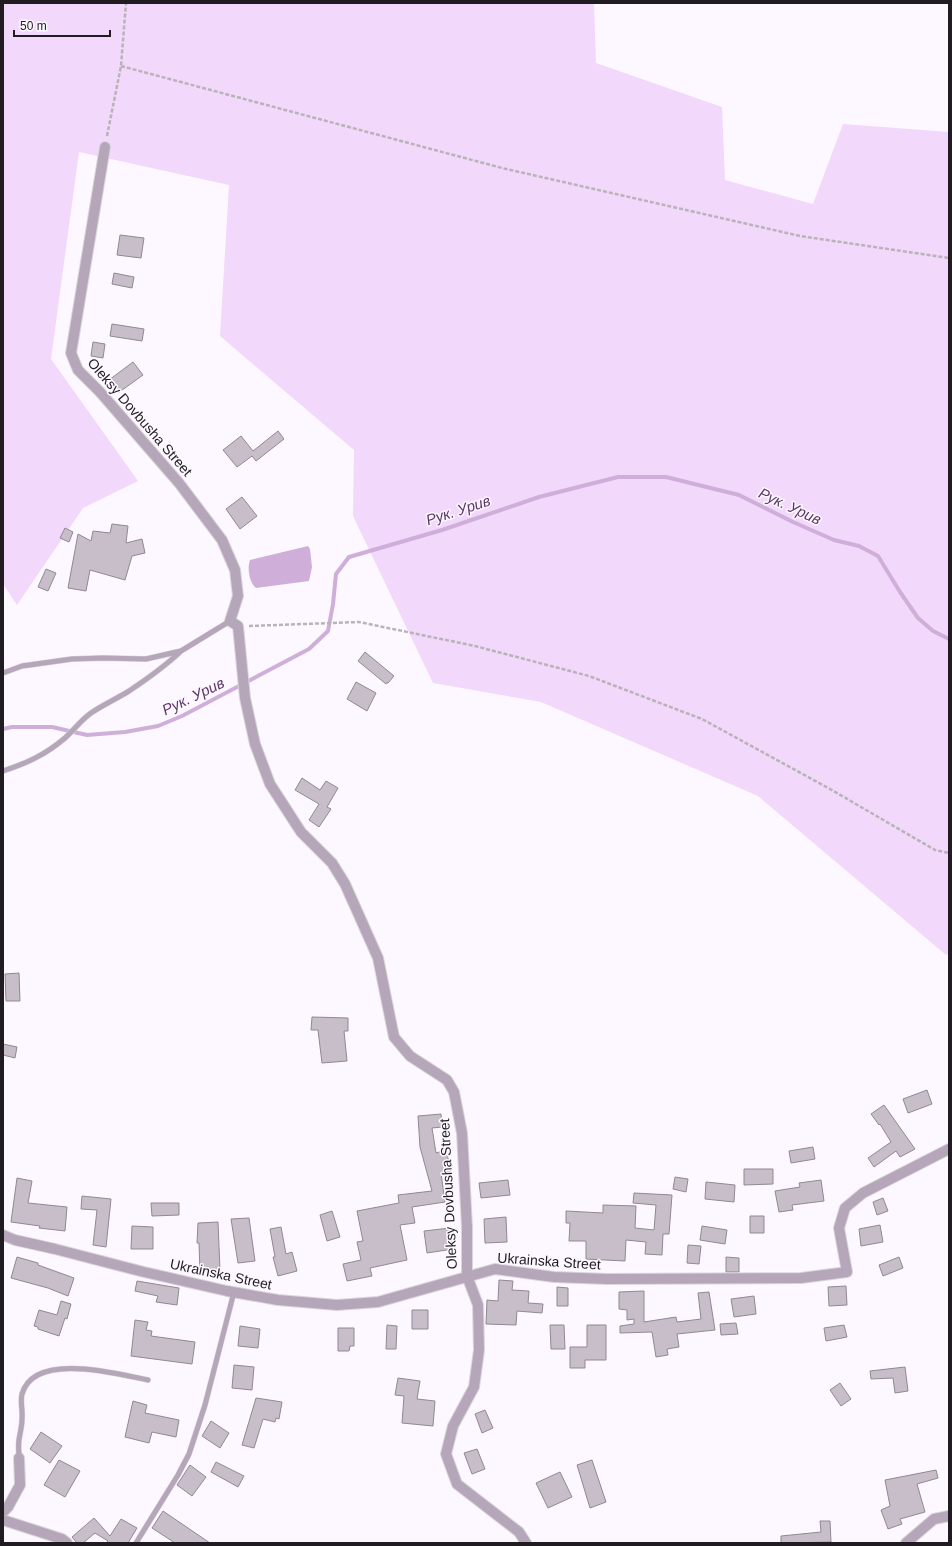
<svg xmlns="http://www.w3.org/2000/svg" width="952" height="1546" viewBox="0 0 952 1546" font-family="Helvetica,sans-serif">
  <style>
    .green { fill: #f2d8fa }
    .water { fill: #cfafd9 }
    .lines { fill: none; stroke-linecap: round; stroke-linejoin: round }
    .stream { stroke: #cfafd9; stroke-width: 4 }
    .building { fill: #c7beca; stroke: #908893 }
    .lane-casing { stroke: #dad5db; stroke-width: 6 }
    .street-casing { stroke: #dad5db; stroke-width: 12 }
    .path { stroke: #b8b3b9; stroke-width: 2.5; stroke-dasharray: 4 2; stroke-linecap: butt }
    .lane { stroke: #b5a7b9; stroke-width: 5 }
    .street { stroke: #b5a7b9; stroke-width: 10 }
    .labels { text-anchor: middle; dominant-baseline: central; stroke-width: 3; stroke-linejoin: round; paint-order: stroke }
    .street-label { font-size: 14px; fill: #201c21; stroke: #fdf8ff }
    .water-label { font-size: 15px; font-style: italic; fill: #5e356a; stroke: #fdf8ff }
  </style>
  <rect width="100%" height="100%" fill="#fdf8ff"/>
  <path class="green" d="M 3,3 L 594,3 L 596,63 L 722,107 L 725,180 L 813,204 L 843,124 L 949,132 L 949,954 L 946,955 L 758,796 L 541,702 L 433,683 L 353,516 L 354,450 L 220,336 L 229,185 L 79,152 L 51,359 L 138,481 L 83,508 L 17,605 L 3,584 Z"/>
  <path class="water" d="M 308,546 L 310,549 L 312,567 L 309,581 L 256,588 C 249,582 247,568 250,560 Z"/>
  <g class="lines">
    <path class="stream" d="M 3,729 L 12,727 L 52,727 L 87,735 L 125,732 L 158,726 L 182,716 L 309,649 L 328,631 L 333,604 L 336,574 L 349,557 L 442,530 L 539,497 L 618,477 L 666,477 L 739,495 L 793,522 L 834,540 L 859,546 L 878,556 L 900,592 L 918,618 L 933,631 L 949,639"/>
  </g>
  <path class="building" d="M 120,235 L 144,238 L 141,258 L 117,255 Z
    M 114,273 L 134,277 L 132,288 L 112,284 Z
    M 112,324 L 144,329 L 142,341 L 110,336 Z
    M 93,342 L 105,344 L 103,358 L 91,356 Z
    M 133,362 L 143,375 L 118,393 L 109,380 Z
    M 278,431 L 284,439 L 256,461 L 252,456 L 237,467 L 223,450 L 241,436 L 253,451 Z
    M 242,497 L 257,516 L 240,529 L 226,509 Z
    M 112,524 L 128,526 L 126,543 L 142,539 L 145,553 L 132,556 L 125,580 L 90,570 L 86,591 L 68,588 L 78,534 L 91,541 L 93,531 L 110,533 Z
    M 65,528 L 73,532 L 69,542 L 60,538 Z
    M 46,569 L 56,573 L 48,591 L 38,587 Z
    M 365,652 L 394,676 L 388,683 L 386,683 L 386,684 L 358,661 Z
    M 356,682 L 376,693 L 367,711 L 347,699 Z
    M 302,778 L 320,790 L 326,781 L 338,788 L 327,807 L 331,809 L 319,827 L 309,820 L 319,804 L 295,790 Z
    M 19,973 L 20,1001 L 6,1001 L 5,974 Z
    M 312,1017 L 348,1018 L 348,1031 L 344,1031 L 347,1061 L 322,1063 L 318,1030 L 311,1030 Z
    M 3,1044 L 17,1047 L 15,1058 L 3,1055 Z
    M 927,1090 L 932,1104 L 908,1113 L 903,1099 Z
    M 884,1105 L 915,1149 L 900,1157 L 896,1151 L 874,1167 L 868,1158 L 891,1142 L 880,1124 L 879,1125 L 871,1114 Z
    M 441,1114 L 442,1127 L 432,1128 L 436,1153 L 446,1150 L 451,1171 L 441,1173 L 445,1202 L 412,1207 L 415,1223 L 400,1225 L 407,1260 L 370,1268 L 372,1276 L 347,1281 L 343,1264 L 361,1260 L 357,1242 L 363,1241 L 357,1211 L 399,1203 L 398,1195 L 432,1191 L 420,1147 L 418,1116 Z
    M 813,1147 L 815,1159 L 791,1163 L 789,1151 Z
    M 744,1169 L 773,1169 L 773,1184 L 744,1185 Z
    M 675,1177 L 688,1179 L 686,1192 L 673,1189 Z
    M 17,1178 L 32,1181 L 28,1203 L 67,1207 L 65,1231 L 39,1228 L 40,1226 L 11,1222 Z
    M 508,1180 L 510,1195 L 481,1198 L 479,1183 Z
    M 821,1180 L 824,1201 L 792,1205 L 793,1210 L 779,1212 L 775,1191 L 800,1187 L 799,1183 Z
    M 706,1182 L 735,1185 L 734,1202 L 705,1199 Z
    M 634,1193 L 672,1195 L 669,1234 L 663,1234 L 662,1255 L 645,1254 L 646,1242 L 626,1240 L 625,1261 L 586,1259 L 586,1241 L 569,1241 L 570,1223 L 566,1223 L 566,1211 L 603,1213 L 603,1205 L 636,1206 L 635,1228 L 654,1230 L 656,1205 L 633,1203 Z
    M 82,1196 L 111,1199 L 106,1247 L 93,1245 L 97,1210 L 81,1209 Z
    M 883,1198 L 888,1211 L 877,1215 L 873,1202 Z
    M 151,1203 L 179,1203 L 179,1215 L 152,1216 Z
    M 332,1211 L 340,1237 L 327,1241 L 320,1215 Z
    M 750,1216 L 764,1216 L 764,1233 L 750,1233 Z
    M 506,1217 L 507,1242 L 485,1243 L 484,1219 Z
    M 249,1218 L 255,1261 L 238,1263 L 231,1219 Z
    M 218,1222 L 220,1271 L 200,1271 L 199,1243 L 197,1243 L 198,1223 Z
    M 880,1225 L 883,1242 L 861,1246 L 859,1229 Z
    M 132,1226 L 153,1227 L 153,1249 L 131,1249 Z
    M 702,1226 L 727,1230 L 725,1244 L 700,1240 Z
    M 281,1227 L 286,1254 L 292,1252 L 297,1271 L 278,1276 L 273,1257 L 275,1257 L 270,1229 Z
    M 450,1228 L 453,1249 L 427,1253 L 424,1231 Z
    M 688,1245 L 701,1246 L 699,1264 L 687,1263 Z
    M 17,1257 L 38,1263 L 38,1265 L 74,1278 L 68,1296 L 48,1288 L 11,1278 Z
    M 726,1257 L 739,1258 L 739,1272 L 726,1272 Z
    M 899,1257 L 903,1268 L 883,1276 L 879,1265 Z
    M 499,1280 L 513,1281 L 512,1290 L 529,1291 L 528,1303 L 543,1304 L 542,1313 L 517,1311 L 516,1325 L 486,1324 L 487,1300 L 498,1301 Z
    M 137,1281 L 179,1288 L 177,1305 L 156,1302 L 158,1296 L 135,1291 Z
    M 846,1286 L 847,1305 L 829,1306 L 828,1287 Z
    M 557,1287 L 568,1288 L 568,1306 L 557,1306 Z
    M 644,1291 L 644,1322 L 676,1317 L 677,1322 L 701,1319 L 698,1293 L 709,1292 L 715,1330 L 677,1334 L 679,1347 L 667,1349 L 668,1355 L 656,1357 L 652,1332 L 620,1333 L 620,1326 L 634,1324 L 634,1319 L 627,1320 L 627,1310 L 619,1309 L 619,1292 Z
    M 754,1296 L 756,1314 L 734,1317 L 731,1299 Z
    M 61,1301 L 71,1304 L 67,1319 L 65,1318 L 59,1336 L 38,1329 L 38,1327 L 34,1326 L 39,1310 L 57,1315 Z
    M 412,1310 L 428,1310 L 428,1329 L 412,1329 Z
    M 135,1320 L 148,1322 L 146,1330 L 152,1331 L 151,1336 L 195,1342 L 192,1364 L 131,1356 Z
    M 736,1323 L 738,1334 L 721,1335 L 720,1324 Z
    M 387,1325 L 397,1326 L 396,1349 L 386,1349 Z
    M 550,1325 L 564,1325 L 565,1349 L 551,1349 Z
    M 587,1325 L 606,1325 L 606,1360 L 585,1360 L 585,1368 L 570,1368 L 570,1347 L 587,1347 Z
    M 844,1325 L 847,1337 L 826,1341 L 824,1328 Z
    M 240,1326 L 260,1329 L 258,1348 L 238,1346 Z
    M 338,1328 L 354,1328 L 354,1346 L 350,1346 L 349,1351 L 338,1351 Z
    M 234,1365 L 254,1367 L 252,1390 L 232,1388 Z
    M 905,1367 L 908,1391 L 895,1393 L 893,1378 L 871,1379 L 870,1371 Z
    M 398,1378 L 420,1381 L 417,1399 L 435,1401 L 433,1426 L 402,1423 L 404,1396 L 395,1395 Z
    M 840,1383 L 851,1399 L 841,1406 L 830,1390 Z
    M 256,1398 L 282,1402 L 279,1419 L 276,1418 L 275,1422 L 263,1419 L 254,1448 L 242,1445 Z
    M 133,1401 L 147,1405 L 145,1413 L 179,1420 L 176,1437 L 152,1432 L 149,1443 L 125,1437 Z
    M 485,1410 L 493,1428 L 482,1433 L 475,1414 Z
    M 211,1421 L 229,1433 L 220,1448 L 202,1436 Z
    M 41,1432 L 62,1446 L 50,1463 L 30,1449 Z
    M 477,1449 L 485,1469 L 472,1474 L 464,1453 Z
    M 59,1460 L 80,1471 L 65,1497 L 44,1485 Z
    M 592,1460 L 606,1502 L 590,1508 L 577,1465 Z
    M 216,1462 L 244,1476 L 238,1487 L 211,1472 Z
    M 190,1465 L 206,1477 L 192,1496 L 177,1485 Z
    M 936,1470 L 938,1478 L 917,1484 L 925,1512 L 900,1519 L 902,1524 L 888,1529 L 881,1510 L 890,1506 L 885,1480 Z
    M 560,1472 L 572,1497 L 548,1508 L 536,1483 Z
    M 163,1511 L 210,1543 L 175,1543 L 152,1528 Z
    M 94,1518 L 110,1536 L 121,1519 L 137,1528 L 128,1543 L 106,1543 L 108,1541 L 95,1533 L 83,1543 L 77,1543 L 72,1537 Z
    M 820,1521 L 830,1521 L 831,1542 L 781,1543 L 781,1536 L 821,1532 Z"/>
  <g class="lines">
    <defs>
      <path id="lane" d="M 3,673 L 22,666 L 72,659 L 103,658 L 146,659 L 181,651 L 230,621
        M 3,771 C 27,763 45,755 65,738 C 74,730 81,720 91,713 C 103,705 116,699 129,691 C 147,679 164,667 180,652
        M 19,1458 C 19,1452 18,1446 19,1440 C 20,1433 22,1426 22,1419 C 23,1411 20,1402 22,1394 C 34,1351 118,1374 148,1380
        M 136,1543 L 178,1475 L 189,1454 L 205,1405 L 234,1292"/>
      <path id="street" d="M 105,147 L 71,353 L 78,370 L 100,392 L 179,483 L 222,540 L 235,570 L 238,596 L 230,621 L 238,626 L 245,698 L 255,744 L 270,784 L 301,832 L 332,863 L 345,884 L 378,958 L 394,1037 L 410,1056 L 447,1080 L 454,1092 L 462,1133 L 467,1227 L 467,1276 L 478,1305 L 479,1350 L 474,1387 L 453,1426 L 446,1454 L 457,1484 L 519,1532 L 526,1543
        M 3,1235 L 15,1240 L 55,1249 L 144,1272 L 227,1291 L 278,1300 L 337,1305 L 378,1302 L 495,1269 L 554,1277 L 607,1279 L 801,1278 L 847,1272 L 839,1228 L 845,1208 L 863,1193 L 949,1149
        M 3,1512 L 8,1507 L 20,1485 L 19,1458
        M 3,1520 L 62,1539 L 67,1543
        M 906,1543 L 934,1519 L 949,1516"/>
    </defs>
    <use href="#lane" class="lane-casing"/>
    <use href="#street" class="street-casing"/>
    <path class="path" d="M 121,66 L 502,168 L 800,236 L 949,258
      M 107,136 L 121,66 L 126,3
      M 249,626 L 359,622 L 475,646 L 589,676 L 702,719 L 830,789 L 935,850 L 949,853"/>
    <use href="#lane" class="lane"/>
    <use href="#street" class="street"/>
  </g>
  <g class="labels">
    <g class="street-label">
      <text transform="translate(140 417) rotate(49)">Oleksy Dovbusha Street</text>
      <text transform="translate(448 1194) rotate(-93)">Oleksy Dovbusha Street</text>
      <text transform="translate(549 1261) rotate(4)">Ukrainska Street</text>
      <text transform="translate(221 1274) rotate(12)">Ukrainska Street</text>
    </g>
    <g class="water-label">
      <text transform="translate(790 506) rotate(25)">Рук. Урив</text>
      <text transform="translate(458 510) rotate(-18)">Рук. Урив</text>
      <text transform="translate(193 696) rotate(-26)">Рук. Урив</text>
    </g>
  </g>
  <rect width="952" height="1546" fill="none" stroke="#201c21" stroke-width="8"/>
  <path d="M14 30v6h96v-6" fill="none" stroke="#201c21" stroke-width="2"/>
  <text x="20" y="30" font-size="12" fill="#201c21" stroke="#fdf8ff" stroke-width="3" paint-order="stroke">50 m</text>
</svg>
